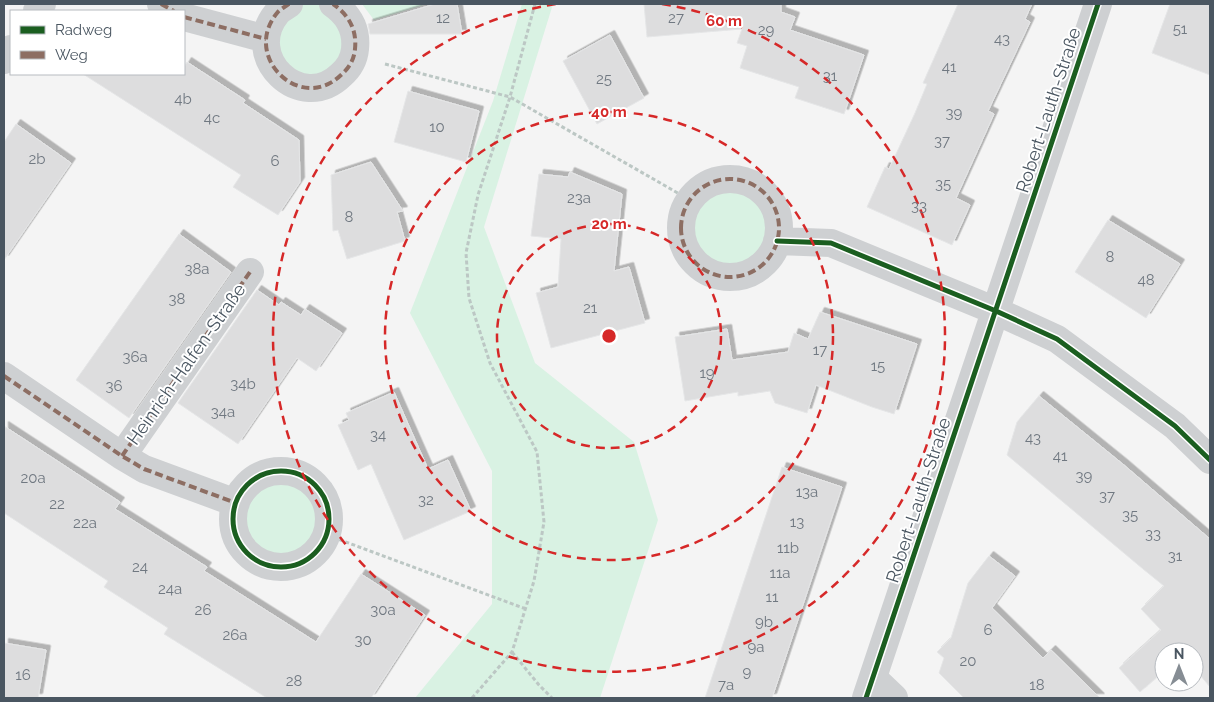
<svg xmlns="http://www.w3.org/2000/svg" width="1214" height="702" viewBox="0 0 1214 702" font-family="Raleway,sans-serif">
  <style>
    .green { fill: #d9f2e3 }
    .building { fill: #ddddde; stroke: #e5e6e7; filter: url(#shadow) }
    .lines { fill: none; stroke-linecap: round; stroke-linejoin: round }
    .path { stroke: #bcc7c4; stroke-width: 3; stroke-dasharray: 4 2.5; stroke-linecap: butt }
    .minor { stroke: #ced0d2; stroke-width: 28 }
    .quiet { stroke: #8d6e63; stroke-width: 4; stroke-dasharray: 8 4; stroke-linecap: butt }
    .cycleway-casing { stroke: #fff; stroke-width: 8 }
    .cycleway { stroke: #1b5e20; stroke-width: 5 }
    .ring { fill: none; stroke: #d62828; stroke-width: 2.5; stroke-dasharray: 9 6 }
    .labels { text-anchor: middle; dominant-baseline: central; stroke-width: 4; stroke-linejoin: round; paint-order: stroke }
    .number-label { font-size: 15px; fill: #707881 }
    .street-label { font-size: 18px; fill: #4a5661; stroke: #fff }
    .centre { fill: #d62828; stroke: #fff; stroke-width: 2.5 }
    .ring-label { font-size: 15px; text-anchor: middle; font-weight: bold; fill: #d62828; stroke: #fff; stroke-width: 4; stroke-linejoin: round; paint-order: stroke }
  </style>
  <defs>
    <filter id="shadow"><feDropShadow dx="4.5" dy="-4.5" stdDeviation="0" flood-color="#0004"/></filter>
  </defs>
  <rect width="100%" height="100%" fill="#f4f4f4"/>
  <path class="green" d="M 289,4 L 333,4 L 351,63 L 295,85 L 269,24 Z
    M 362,4 L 427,4 L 374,20 Z
    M 522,4 L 553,4 L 484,227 L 535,363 L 634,442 L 658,520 L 600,698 L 415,698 L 492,604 L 492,471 L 410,313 L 493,101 Z
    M681 228a49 49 0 1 1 98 0a49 49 0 1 1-98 0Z
    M233 519a48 48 0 1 1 96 0a48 48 0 1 1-96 0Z"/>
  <path class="building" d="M 435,4 L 457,4 L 462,34 L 370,34 L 368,24 Z
    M 644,4 L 781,4 L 781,12 L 795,17 L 790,30 L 864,55 L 844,114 L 795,98 L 799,87 L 740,68 L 747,46 L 737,43 L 742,29 L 647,37 Z
    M 958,4 L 1032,4 L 1025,19 L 1030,22 L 988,111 L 994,114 L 956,198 L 970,205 L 952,245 L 867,207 L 885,167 L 889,169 L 915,113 L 927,84 L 923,83 Z
    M 1170,4 L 1210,4 L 1210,75 L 1152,53 Z
    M 610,35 L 644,98 L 597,124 L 563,61 Z
    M 187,62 L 245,100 L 243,103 L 299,140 L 300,182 L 278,215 L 233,187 L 241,175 L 83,74 L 184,74 L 184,67 Z
    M 408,91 L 479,111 L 466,162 L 394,142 Z
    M 16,124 L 71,163 L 4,260 L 4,142 Z
    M 371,162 L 403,211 L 397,212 L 405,241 L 347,259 L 338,230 L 333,231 L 331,175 Z
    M 570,172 L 622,194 L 614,271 L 629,267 L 645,323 L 551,348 L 536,293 L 558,287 L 561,239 L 531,236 L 539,174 L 568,177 Z
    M 1108,220 L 1180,264 L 1146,318 L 1075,272 Z
    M 179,234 L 231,272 L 129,418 L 76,380 Z
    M 257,290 L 279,305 L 281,302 L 301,315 L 305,309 L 342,333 L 316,371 L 297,358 L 238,444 L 178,403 Z
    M 820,312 L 917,344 L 894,414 L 872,407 L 816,385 L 807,413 L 775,403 L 770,391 L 738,396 L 738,392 L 685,401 L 675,337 L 727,329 L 732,360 L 788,352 L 794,333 L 808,339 Z
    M 394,392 L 428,469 L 448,460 L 471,511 L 404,540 L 371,464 L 358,470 L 338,425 L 349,420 L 346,413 Z
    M 1039,396 L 1124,465 L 1210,539 L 1210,687 L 1194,668 L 1194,652 L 1164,652 L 1164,671 L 1140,692 L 1119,668 L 1161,630 L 1141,609 L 1164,586 L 1143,569 L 1007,455 L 1017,422 Z
    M 4,426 L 120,502 L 115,509 L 207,567 L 204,571 L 316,642 L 361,574 L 425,615 L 371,698 L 267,698 L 164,634 L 168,628 L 104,587 L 108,581 L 4,513 Z
    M 782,467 L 842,487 L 781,671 L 772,698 L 705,698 Z
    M 989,556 L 1015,576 L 992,608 L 1043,658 L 1051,650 L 1100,698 L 964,698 L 939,673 L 944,658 L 937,652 L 951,638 L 968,583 Z
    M 4,643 L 46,650 L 38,698 L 4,698 Z"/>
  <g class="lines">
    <path class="path" d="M 385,64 L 510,97 L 690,200
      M 327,535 L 526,609
      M 512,652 L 539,685 L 552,698
      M 472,698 L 512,652 L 534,581 L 544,522 L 537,452 L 490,363 L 469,298 L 466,253 L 478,195 L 510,97 L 535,4"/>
    <path class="minor" d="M 161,4 L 174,11
      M 289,4 C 285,7 280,9 277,13 C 241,57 301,114 341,75 C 349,68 354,60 355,49 C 357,30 349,15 333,4
      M 37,11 L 42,4
      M 184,17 L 266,39
      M 4,60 L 11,49
      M681 228a49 49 0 1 1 98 0a49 49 0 1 1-98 0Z
      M 777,241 L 831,243 L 996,311 L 1057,339 L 1175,426 L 1210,460
      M 4,376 L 122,456 L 144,469 L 236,503
      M 122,456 L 250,272
      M233 519a48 48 0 1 1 96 0a48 48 0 1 1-96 0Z
      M 873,678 L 894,698
      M 866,698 L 1098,4"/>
    <path class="quiet" d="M 161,4 L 174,11
      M 289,4 C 285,7 280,9 277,13 C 241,57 301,114 341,75 C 349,68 354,60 355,49 C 357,30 349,15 333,4
      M 184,17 L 266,39
      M681 228a49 49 0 1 1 98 0a49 49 0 1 1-98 0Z
      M 4,376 L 122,456 L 144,469 L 236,503
      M 122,456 L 250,272"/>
    <defs>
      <path id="cycleway" d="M 777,241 L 831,243 L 996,311 L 1057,339 L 1175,426 L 1210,460
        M233 519a48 48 0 1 1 96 0a48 48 0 1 1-96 0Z
        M 866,698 L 1098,4"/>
    </defs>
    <use href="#cycleway" class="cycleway-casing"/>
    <use href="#cycleway" class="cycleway"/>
  </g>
  <g class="ring">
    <circle cx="609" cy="336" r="112"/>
    <circle cx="609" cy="336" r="224"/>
    <path d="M662 4A336 336 0 1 1 556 4"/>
  </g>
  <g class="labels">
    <g class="number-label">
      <text x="443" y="18">12</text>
      <text x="676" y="18">27</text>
      <text x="1180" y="29">51</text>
      <text x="766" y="30">29</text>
      <text x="1002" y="39">43</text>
      <text x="949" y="67">41</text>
      <text x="830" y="76">31</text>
      <text x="604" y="79">25</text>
      <text x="183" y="99">4b</text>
      <text x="954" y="113">39</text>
      <text x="212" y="118">4c</text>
      <text x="437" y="127">10</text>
      <text x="942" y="141">37</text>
      <text x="37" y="159">2b</text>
      <text x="275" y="161">6</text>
      <text x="943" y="184">35</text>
      <text x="579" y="198">23a</text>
      <text x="919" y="206">33</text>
      <text x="349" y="217">8</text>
      <text x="1110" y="257">8</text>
      <text x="197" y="269">38a</text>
      <text x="1146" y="280">48</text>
      <text x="177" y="299">38</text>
      <text x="590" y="308">21</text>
      <text x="820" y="350">17</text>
      <text x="135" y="357">36a</text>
      <text x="878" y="366">15</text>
      <text x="707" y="373">19</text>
      <text x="243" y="384">34b</text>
      <text x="114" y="386">36</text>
      <text x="223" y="412">34a</text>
      <text x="378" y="435">34</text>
      <text x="1033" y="438">43</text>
      <text x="1060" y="456">41</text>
      <text x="1084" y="476">39</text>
      <text x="33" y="478">20a</text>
      <text x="807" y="492">13a</text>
      <text x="1107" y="496">37</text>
      <text x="426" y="500">32</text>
      <text x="57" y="504">22</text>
      <text x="1130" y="515">35</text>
      <text x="797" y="522">13</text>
      <text x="85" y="523">22a</text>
      <text x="1153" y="534">33</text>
      <text x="788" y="548">11b</text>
      <text x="1175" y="556">31</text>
      <text x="140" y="567">24</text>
      <text x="780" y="573">11a</text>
      <text x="170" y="589">24a</text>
      <text x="772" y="597">11</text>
      <text x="203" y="610">26</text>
      <text x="383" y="610">30a</text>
      <text x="764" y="622">9b</text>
      <text x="988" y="630">6</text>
      <text x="235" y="635">26a</text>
      <text x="363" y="640">30</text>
      <text x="756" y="647">9a</text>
      <text x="968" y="661">20</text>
      <text x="747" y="672">9</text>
      <text x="23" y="675">16</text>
      <text x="294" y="681">28</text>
      <text x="726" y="685">7a</text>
      <text x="1037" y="685">18</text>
    </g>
    <g class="street-label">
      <text transform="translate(1048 110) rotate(-72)">Robert-Lauth-Straße</text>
      <text transform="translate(186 364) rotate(-55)">Heinrich-Halfen-Straße</text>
      <text transform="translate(918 500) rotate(-72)">Robert-Lauth-Straße</text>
    </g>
  </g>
  <circle cx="609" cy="336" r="8" class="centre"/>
  <g class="ring-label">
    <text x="724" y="26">60 m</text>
    <text x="609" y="117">40 m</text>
    <text x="609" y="229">20 m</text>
  </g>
  <rect width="1214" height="702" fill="none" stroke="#4a5661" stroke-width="10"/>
  <rect x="10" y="10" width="175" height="65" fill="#ffffff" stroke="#b7bbc0"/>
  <rect x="20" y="26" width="25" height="8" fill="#1b5e20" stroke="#b7bbc0"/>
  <text x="55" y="35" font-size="15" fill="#4a5661">Radweg</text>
  <rect x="20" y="51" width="25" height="8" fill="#8d6e63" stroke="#b7bbc0"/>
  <text x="55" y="60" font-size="15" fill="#4a5661">Weg</text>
  <g transform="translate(1179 667)"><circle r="24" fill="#ffffff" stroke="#b7bbc0"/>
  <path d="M0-4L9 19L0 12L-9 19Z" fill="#868d94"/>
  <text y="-8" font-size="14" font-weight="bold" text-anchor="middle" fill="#4a5661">N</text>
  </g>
</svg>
